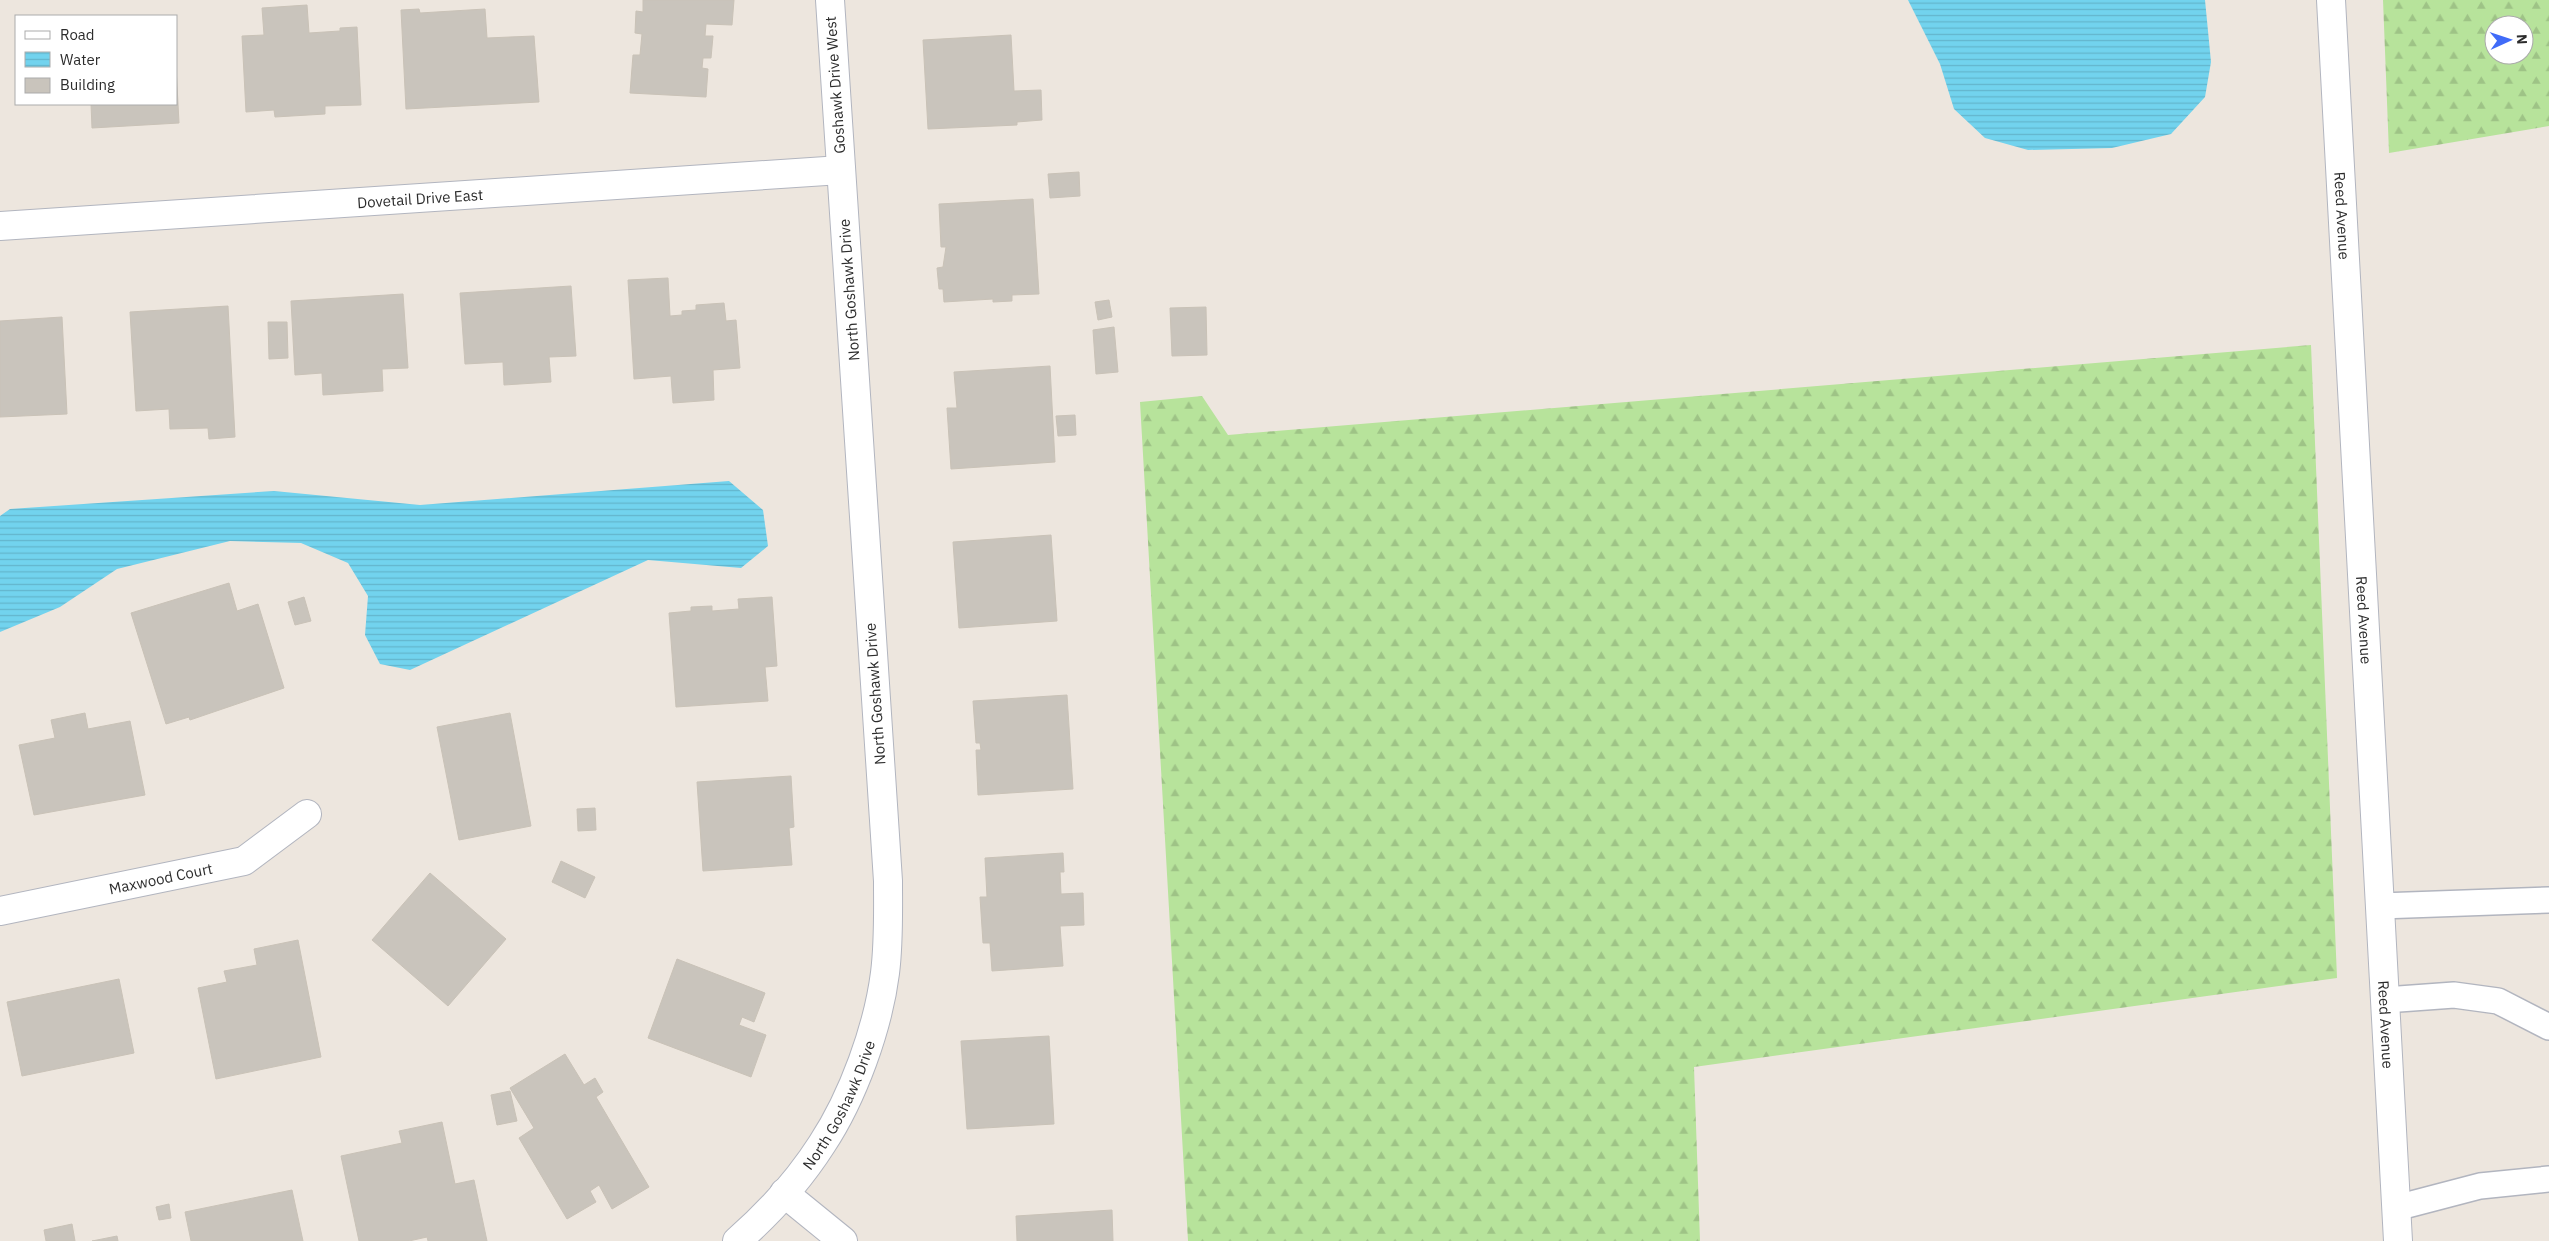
<svg xmlns="http://www.w3.org/2000/svg" width="2549" height="1241" viewBox="0 0 2549 1241" font-family="'IBM Plex Sans',sans-serif">
  <style>
    .forest { fill: url(#forest-firs); fill-rule: evenodd }
    .water { fill: url(#water-rules) }
    .building { fill: #c9c4bc; stroke: #c9c2b7 }
    .lines { fill: none; stroke-linecap: round; stroke-linejoin: round }
    .service-casing { stroke: #b2b5bf; stroke-width: 28 }
    .minor-casing { stroke: #b2b5bf; stroke-width: 30 }
    .service { stroke: #fff; stroke-width: 25 }
    .minor { stroke: #fff; stroke-width: 28 }
    .labels { text-anchor: middle; dominant-baseline: central; stroke-width: 5; stroke-linejoin: round; paint-order: stroke }
    .street-label { font-size: 15px; fill: #2c2c2c; stroke: #fff }
  </style>
  <defs>
    <pattern id="forest-firs" width="22" height="20" patternUnits="userSpaceOnUse" patternTransform="scale(1.25)"><rect width="22" height="20" fill="#b7e39b"/><path d="M5 1l3.5 6h-7zM16 11l3.5 6h-7z" fill="#9ec386"/></pattern>
    <pattern id="water-rules" width="6" height="5" patternUnits="userSpaceOnUse" patternTransform="scale(1.25)"><rect width="6" height="5" fill="#72d3ee"/><path d="M0 2.5h6" fill="none" stroke="#63b5cc"/></pattern>
  </defs>
  <rect width="100%" height="100%" fill="#ede6de"/>
  <path class="forest" d="M 2383,0 L 2549,0 L 2549,126 L 2389,153 ZM 2494,25 L 2524,25 L 2524,55 L 2494,55 Z
    M 2311,345 L 2337,978 L 1694,1067 L 1700,1241 L 1188,1241 L 1140,402 L 1202,396 L 1228,435 Z"/>
  <path class="water" d="M 1908,0 L 2205,0 L 2211,62 L 2205,97 L 2171,134 L 2112,148 L 2028,150 L 1985,138 L 1954,109 L 1940,64 Z
    M 729,481 L 763,510 L 768,546 L 741,568 L 648,560 L 410,670 L 380,664 L 365,635 L 368,596 L 348,563 L 301,543 L 230,541 L 117,569 L 60,607 L 0,632 L 0,516 L 10,509 L 274,491 L 420,505 Z"/>
  <path class="building" d="M 643,0 L 734,0 L 732,25 L 706,24 L 705,36 L 713,36 L 711,58 L 703,58 L 702,68 L 708,69 L 706,97 L 630,93 L 633,55 L 640,55 L 642,34 L 635,33 L 636,11 L 643,12 Z
    M 307,5 L 309,33 L 340,31 L 340,28 L 357,27 L 361,105 L 325,106 L 325,114 L 275,117 L 274,110 L 246,112 L 242,36 L 264,35 L 262,8 Z
    M 419,9 L 420,13 L 485,9 L 487,38 L 534,36 L 539,102 L 406,109 L 401,10 Z
    M 1011,35 L 1014,91 L 1041,90 L 1042,120 L 1017,122 L 1017,125 L 928,129 L 923,40 Z
    M 176,66 L 179,123 L 92,128 L 91,104 L 176,104 Z
    M 1079,172 L 1080,196 L 1050,198 L 1048,174 Z
    M 1033,199 L 1039,294 L 1012,295 L 1012,301 L 993,302 L 993,299 L 944,302 L 943,289 L 939,289 L 937,268 L 943,267 L 946,247 L 941,247 L 939,204 Z
    M 668,278 L 670,316 L 682,315 L 682,311 L 696,310 L 696,305 L 724,303 L 726,321 L 736,320 L 740,368 L 713,370 L 714,400 L 673,403 L 671,376 L 634,379 L 628,280 Z
    M 571,286 L 576,356 L 549,357 L 551,382 L 504,385 L 503,362 L 465,364 L 460,293 Z
    M 403,294 L 408,368 L 382,369 L 383,391 L 323,395 L 322,373 L 295,375 L 291,301 Z
    M 1109,300 L 1112,317 L 1098,320 L 1095,302 Z
    M 228,306 L 235,437 L 209,439 L 208,428 L 170,429 L 169,409 L 136,411 L 130,312 Z
    M 1206,307 L 1207,355 L 1172,356 L 1170,308 Z
    M 62,317 L 67,414 L 0,417 L 0,321 Z
    M 268,322 L 287,322 L 288,358 L 269,359 Z
    M 1114,327 L 1118,372 L 1096,374 L 1093,330 Z
    M 1050,366 L 1055,462 L 951,469 L 947,408 L 957,408 L 954,372 Z
    M 1075,415 L 1076,435 L 1058,436 L 1056,416 Z
    M 1051,535 L 1057,621 L 959,628 L 953,542 Z
    M 229,583 L 237,611 L 258,604 L 284,688 L 190,720 L 189,717 L 166,724 L 131,613 Z
    M 304,597 L 311,621 L 295,625 L 288,602 Z
    M 772,597 L 777,666 L 765,667 L 768,701 L 676,707 L 669,613 L 691,611 L 691,607 L 712,606 L 712,611 L 739,609 L 738,599 Z
    M 1067,695 L 1073,789 L 978,795 L 976,750 L 981,750 L 980,743 L 976,743 L 973,701 Z
    M 85,713 L 88,729 L 130,721 L 145,795 L 34,815 L 19,745 L 55,738 L 51,720 Z
    M 510,713 L 531,826 L 459,840 L 437,727 Z
    M 791,776 L 794,827 L 789,828 L 792,865 L 703,871 L 697,782 Z
    M 595,808 L 596,830 L 578,831 L 577,809 Z
    M 1063,853 L 1064,872 L 1060,872 L 1061,894 L 1083,893 L 1084,925 L 1060,926 L 1063,966 L 992,971 L 990,943 L 983,943 L 980,897 L 987,897 L 985,858 Z
    M 561,861 L 595,877 L 585,898 L 552,882 Z
    M 430,873 L 506,939 L 448,1006 L 372,940 Z
    M 298,940 L 321,1057 L 216,1079 L 198,988 L 227,982 L 224,971 L 257,965 L 254,949 Z
    M 677,959 L 765,993 L 754,1022 L 742,1017 L 739,1025 L 766,1035 L 751,1077 L 648,1038 Z
    M 119,979 L 134,1053 L 22,1076 L 7,1002 Z
    M 1049,1036 L 1054,1124 L 967,1129 L 961,1041 Z
    M 565,1054 L 584,1085 L 595,1078 L 603,1092 L 596,1097 L 649,1187 L 612,1209 L 599,1185 L 590,1191 L 596,1202 L 567,1219 L 519,1138 L 534,1128 L 510,1088 Z
    M 510,1091 L 517,1121 L 497,1125 L 491,1095 Z
    M 442,1122 L 455,1184 L 474,1180 L 487,1241 L 428,1241 L 427,1237 L 409,1241 L 359,1241 L 341,1156 L 402,1143 L 399,1131 Z
    M 292,1190 L 303,1241 L 191,1241 L 185,1212 Z
    M 169,1204 L 171,1218 L 159,1220 L 156,1207 Z
    M 1112,1210 L 1113,1241 L 1017,1241 L 1016,1216 Z
    M 72,1224 L 75,1241 L 46,1241 L 44,1230 Z
    M 117,1236 L 118,1241 L 92,1241 Z"/>
  <g class="lines">
    <defs>
      <path id="service" d="M 2380,906 L 2549,900
        M 2385,1000 L 2454,995 L 2498,1001 L 2549,1027
        M 2396,1208 L 2480,1186 L 2549,1179"/>
      <g id="minor">
        <path id="s1" d="M 2331,0 L 2398,1241"/>
        <path id="s2" d="M 0,226 L 841,170"/>
        <path id="s3" d="M 0,911 L 244,861 L 307,814"/>
        <path d="M 784,1193 L 843,1241"/>
        <path id="s4" d="M 737,1241 C 769,1213 799,1180 822,1144 C 853,1097 878,1028 885,973 C 889,942 888,911 888,881 L 830,0"/>
      </g>
    </defs>
    <use href="#service" class="service-casing"/>
    <use href="#minor" class="minor-casing"/>
    <use href="#service" class="service"/>
    <use href="#minor" class="minor"/>
  </g>
  <g class="labels">
    <g class="street-label">
      <text transform="translate(835 85) rotate(-94)">Goshawk Drive West</text>
      <text stroke="none"><textPath href="#s2" startOffset="421">Dovetail Drive East</textPath></text>
      <text stroke="none"><textPath href="#s1" startOffset="216">Reed Avenue</textPath></text>
      <text transform="translate(849 290) rotate(-94)">North Goshawk Drive</text>
      <text stroke="none"><textPath href="#s1" startOffset="621">Reed Avenue</textPath></text>
      <text transform="translate(875 694) rotate(-94)">North Goshawk Drive</text>
      <text stroke="none"><textPath href="#s3" startOffset="164">Maxwood Court</textPath></text>
      <text stroke="none"><textPath href="#s1" startOffset="1026">Reed Avenue</textPath></text>
      <text stroke="none"><textPath href="#s4" startOffset="172">North Goshawk Drive</textPath></text>
    </g>
  </g>
  <rect x="15" y="15" width="162" height="90" fill="#ffffff" stroke="#ababab"/>
  <rect x="25" y="31" width="25" height="8" fill="#ffffff" stroke="#ababab"/>
  <text x="60" y="40" font-size="15" fill="#2c2c2c">Road</text>
  <rect x="25" y="52" width="25" height="15" fill="url(#water-rules)" stroke="#ababab"/>
  <text x="60" y="65" font-size="15" fill="#2c2c2c">Water</text>
  <rect x="25" y="78" width="25" height="15" fill="#c9c4bc" stroke="#ababab"/>
  <text x="60" y="90" font-size="15" fill="#2c2c2c">Building</text>
  <g transform="translate(2509 40) rotate(87)"><circle r="24" fill="#ffffff" stroke="#ababab"/>
  <path d="M0-4L9 19L0 12L-9 19Z" fill="#406bf8"/>
  <text y="-8" font-size="14" font-weight="bold" text-anchor="middle" fill="#2c2c2c">N</text>
  </g>
</svg>
